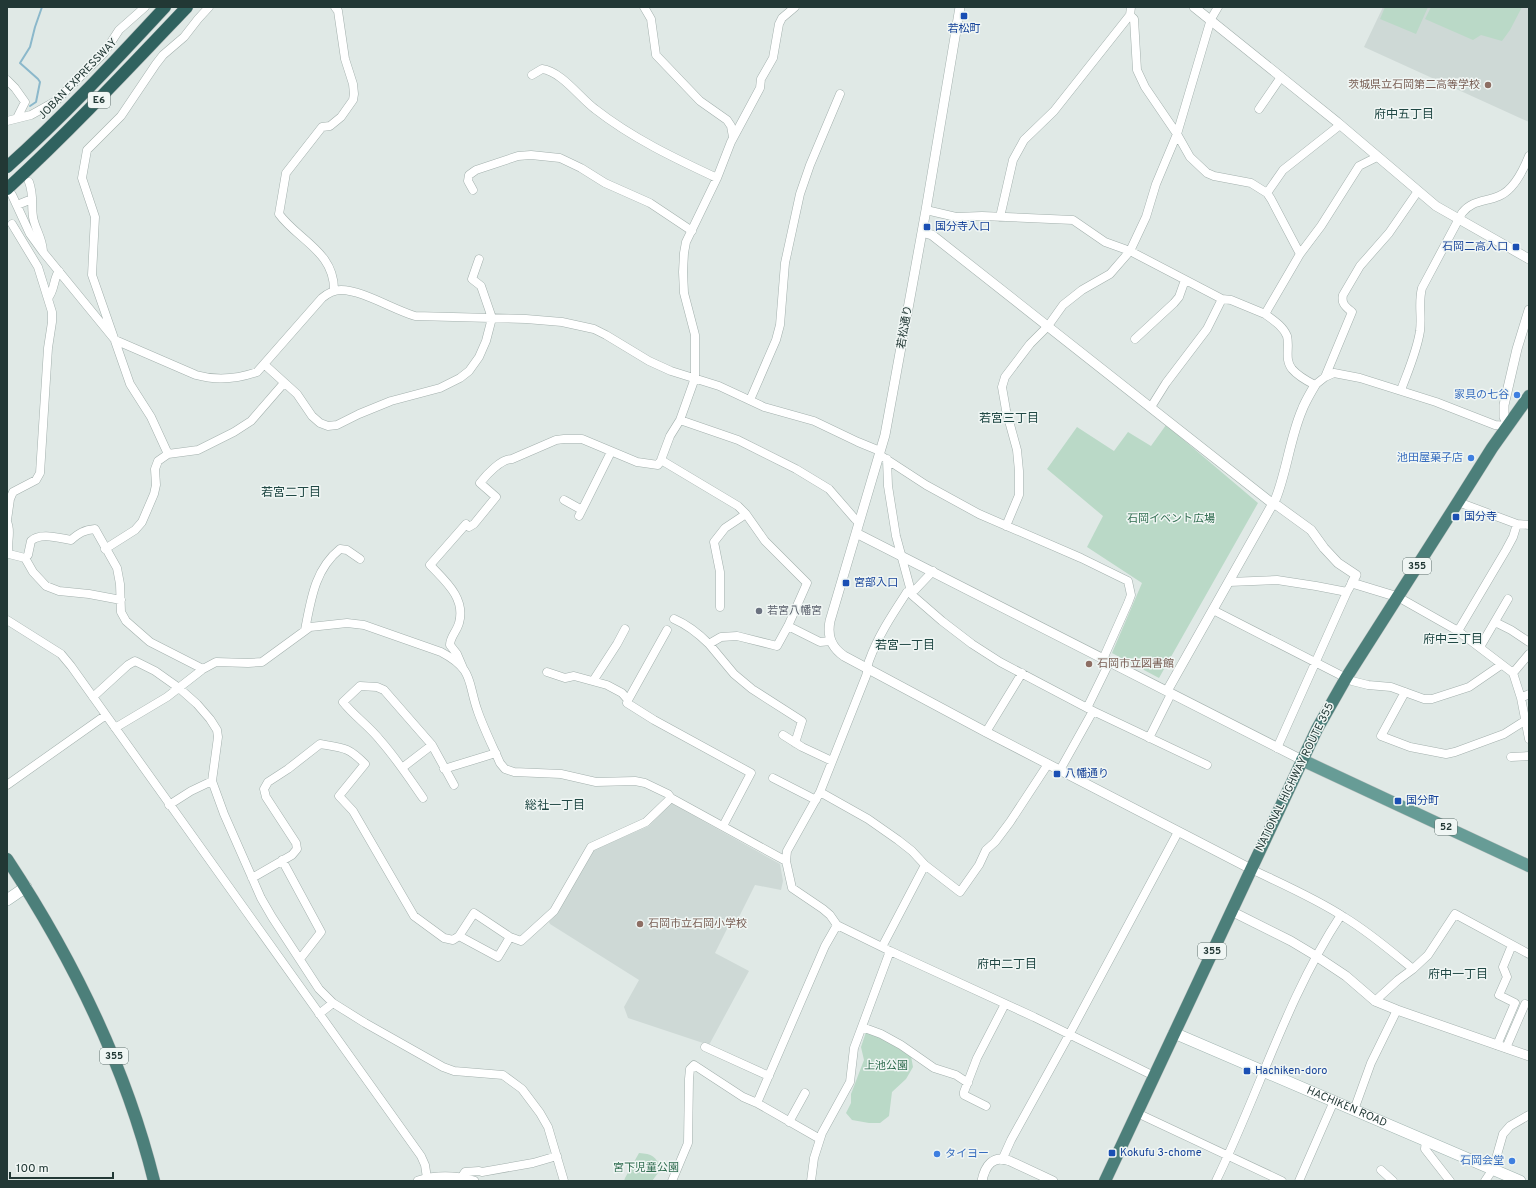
<svg xmlns="http://www.w3.org/2000/svg" width="1536" height="1188" viewBox="0 0 1536 1188" font-family="Overpass,'Noto Sans JP',sans-serif">
  <style>
    .built { fill: #ced9d6 }
    .green { fill: #bad9c7 }
    .lines { fill: none; stroke-linecap: round; stroke-linejoin: round }
    .stream { stroke: #8bb8cb; stroke-width: 2 }
    .minor-casing { stroke: #a3b0ad; stroke-width: 9 }
    .tertiary-casing { stroke: #a3b0ad; stroke-width: 10 }
    .secondary-casing { stroke: #a0b4b0; stroke-width: 12 }
    .primary-casing { stroke: #bdc3c2; stroke-width: 13 }
    .trunk-casing { stroke: #bdc3c2; stroke-width: 13 }
    .motorway-casing { stroke: #bdc3c2; stroke-width: 13 }
    .minor { stroke: #fff; stroke-width: 8 }
    .tertiary { stroke: #fff; stroke-width: 9 }
    .secondary { stroke: #fff; stroke-width: 11 }
    .primary { stroke: #679c96; stroke-width: 12 }
    .trunk { stroke: #4c7f7a; stroke-width: 12 }
    .motorway { stroke: #30625f; stroke-width: 12 }
    .transit-dot { fill: #1a4fb4; stroke: #f0f6f4; stroke-width: 1.5 }
    .education-dot { fill: #8d6e63; stroke: #f0f6f4; stroke-width: 1.5 }
    .shop-dot { fill: #3f7fe0; stroke: #f0f6f4; stroke-width: 1.5 }
    .worship-dot { fill: #6b7280; stroke: #f0f6f4; stroke-width: 1.5 }
    .labels { text-anchor: middle; dominant-baseline: central; stroke-width: 3; stroke-linejoin: round; paint-order: stroke }
    .shield { fill: #f0f6f4; stroke: #60716e; stroke-width: 1 }
    .shield-label { font-size: 10px; font-weight: bold; fill: #223835 }
    .transit-label { font-size: 11px; fill: #164399; stroke: #f0f6f4; text-anchor: start }
    .street-label { font-size: 11px; fill: #223835; stroke: #f0f6f4 }
    .education-label { font-size: 11px; fill: #785e54; stroke: #f0f6f4; text-anchor: start }
    .shop-label { font-size: 11px; fill: #366cbe; stroke: #f0f6f4; text-anchor: end }
    .park-label { font-size: 11px; fill: #2f6c4f; stroke: #f0f6f4 }
    .worship-label { font-size: 11px; fill: #5b616d; stroke: #f0f6f4; text-anchor: start }
    .neighbourhood-label { font-size: 12px; fill: #204844; stroke: #f0f6f4 }
  </style>
  <rect width="100%" height="100%" fill="#e0e9e6"/>
  <path class="built" d="M 1383,7 L 1529,7 L 1529,122 L 1364,47 Z
    M 671,803 L 780,864 L 783,881 L 781,890 L 755,885 L 736,923 L 731,921 L 715,953 L 749,971 L 709,1045 L 628,1018 L 624,1007 L 639,980 L 550,924 L 549,922 L 558,912 L 594,850 L 649,826 Z"/>
  <path class="green" d="M 1385,7 L 1428,7 L 1416,34 L 1380,19 Z
    M 1431,7 L 1522,7 L 1510,30 L 1502,41 L 1481,35 L 1473,40 L 1425,19 Z
    M 1166,425 L 1258,503 L 1159,678 L 1112,653 L 1142,583 L 1087,547 L 1103,516 L 1047,469 L 1077,427 L 1114,451 L 1128,432 L 1151,446 Z
    M 866,1032 L 884,1039 L 911,1056 L 913,1067 L 906,1079 L 892,1092 L 889,1116 L 880,1123 L 869,1123 L 852,1120 L 846,1113 L 851,1103 L 851,1094 L 864,1060 L 861,1047 Z
    M 639,1153 C 652,1154 656,1156 661,1169 L 652,1181 L 624,1181 L 625,1178 Z"/>
  <g class="lines">
    <path class="stream" d="M 30,106 L 36,102 L 40,82 L 38,79 L 20,63 L 30,47 L 35,27 L 42,7"/>
    <defs>
      <path id="minor" d="M 644,7 L 651,19 L 656,55 L 700,101 L 727,120 L 731,126 L 733,137
        M 1131,7 L 1130,15 L 1134,19 L 1137,70 L 1145,87 L 1177,134 L 1190,157 L 1207,173 L 1214,176 L 1251,183 L 1267,193 L 1271,199 L 1300,254 L 1265,314 C 1273,320 1283,326 1287,336 C 1290,347 1284,359 1292,369 C 1298,376 1307,381 1315,385 L 1325,377 L 1352,312 C 1346,307 1341,304 1343,295 L 1360,266 L 1389,233 L 1418,191
        M 532,75 L 542,69 C 561,71 580,98 595,109 C 632,138 674,158 717,178
        M 7,80 L 15,88 L 25,102 L 17,118
        M 1259,109 L 1281,77
        M 7,121 L 31,115 L 56,101 L 104,53 L 119,30 L 145,7
        M 29,182 C 34,195 31,204 33,217 C 35,229 42,237 43,251
        M 473,190 L 468,181 L 469,175 L 476,170 L 518,156 L 531,155 L 560,158 L 581,168 L 605,183 L 650,203 L 692,231
        M 1267,193 L 1283,170 L 1340,125
        M 12,195 L 30,234 L 43,252 L 115,340 L 196,375 C 217,381 237,379 257,372 L 322,298 C 328,293 333,290 341,290 C 362,290 394,310 415,316 L 526,319 L 562,322 L 594,329 L 606,335 L 649,361 L 671,371 L 719,386 L 764,407 L 814,421 L 858,442 L 880,451
        M 17,205 L 32,199
        M 926,210 L 956,217 L 982,216 L 1073,220 L 1105,242 L 1130,251 L 1222,299 L 1231,300 L 1265,314
        M 1000,217 L 1013,160 L 1024,140 L 1054,111 L 1130,15
        M 1300,254 L 1321,226 L 1359,166 L 1377,157
        M 334,291 C 335,252 298,240 279,214 L 286,173 L 322,127 L 330,126 L 341,117 L 353,100 L 354,94 L 353,84 L 345,59 L 338,11 L 335,7
        M 48,298 C 55,290 53,279 59,271
        M 1135,339 L 1174,303 L 1179,297 L 1185,280
        M 265,365 L 297,394 L 312,416 L 320,423 L 328,426 L 337,425 L 359,414 L 391,401 L 440,388 L 460,378 L 469,371 L 479,357 L 486,341 L 492,318 L 481,286 L 472,279 L 479,259
        M 1325,377 L 1334,373 L 1360,378 L 1436,402 L 1495,425 L 1508,426
        M 1401,390 C 1408,371 1417,351 1420,331 C 1422,315 1418,303 1422,288 L 1462,213 C 1472,200 1485,202 1499,196 C 1514,190 1523,171 1529,156
        M 750,400 L 776,340 L 780,325 L 785,263 L 800,194 L 810,165 L 840,94
        M 1151,407 L 1166,383 L 1207,329 L 1222,299
        M 680,420 L 738,440 L 796,469 L 829,489 L 855,519 L 859,522
        M 168,454 L 151,417 L 130,384 L 92,275 L 95,217 L 82,178 L 87,150 L 121,116 L 156,64 L 163,55 L 184,37 L 198,19 L 209,7
        M 883,457 L 926,485 L 979,514 L 1081,558 L 1128,581 L 1131,595 L 1128,603 L 1103,659
        M 887,459 L 888,486 L 896,536 L 912,595 L 942,621 L 972,644 L 1000,662 L 1093,711 L 1207,765
        M 661,460 L 738,506 L 746,514 L 765,541 L 807,583 L 788,626 L 777,646 L 737,636 L 721,637 L 709,644 C 698,633 688,625 674,619
        M 564,500 L 582,510
        M 1458,502 L 1517,524 L 1529,525
        M 579,516 L 611,452
        M 7,520 L 10,499 L 13,492 L 36,480 L 40,473 L 48,348 L 52,322 L 52,312 L 38,267 L 12,224
        M 7,522 C 12,531 6,543 9,554 L 25,558 L 33,572 L 46,586 L 59,591 L 89,594 L 121,600
        M 1006,526 L 1019,495 L 1019,471 L 1017,450 L 1006,410 L 1002,387 L 1005,377 L 1030,344 L 1048,326 L 1063,305 L 1082,290 L 1110,274 L 1130,251 L 1146,217 L 1156,184 L 1177,134 L 1211,19 L 1218,7
        M 105,549 L 135,530 L 142,522 L 154,494 L 156,485 L 155,469 L 158,461 L 168,454 L 198,450 L 234,432 L 251,421 L 284,383
        M 25,558 L 28,555 L 31,541 C 40,532 59,538 71,540 C 79,533 84,530 95,529 L 117,568 L 120,584 L 121,612 L 126,621 L 150,642 L 203,669
        M 933,571 L 915,590 L 907,592 C 892,615 878,636 869,661 C 867,666 868,671 866,676 L 820,792 L 787,851 L 786,861 L 792,888 L 823,909 L 830,915 L 837,925 L 890,951 L 1034,1017 L 1154,1076
        M 1229,582 L 1277,580 L 1316,586 L 1347,592
        M 1398,597 L 1458,631 L 1513,673 L 1521,698 L 1529,739
        M 720,607 L 720,572 L 714,542 L 725,528 L 746,514
        M 1213,610 L 1352,681 L 1368,685 L 1391,687 L 1424,699 L 1432,699 L 1469,687 L 1501,665
        M 7,620 L 61,654 L 71,666 L 421,1156 L 425,1165 L 427,1178
        M 1495,622 L 1511,630 L 1529,642
        M 788,626 L 820,642 L 831,641
        M 305,630 C 311,599 315,569 340,549 L 347,550 L 360,559
        M 1458,631 L 1506,550 L 1513,537 L 1517,524
        M 709,644 L 734,674 L 752,689 L 802,721 L 795,743
        M 1480,647 L 1508,599
        M 463,668 L 457,654 L 450,645 C 450,637 457,631 459,623 C 466,598 445,581 430,565 L 466,524 L 469,527 L 474,524 L 496,497 L 480,483 C 487,474 501,459 512,459 L 556,440 L 564,439 L 582,439 L 637,462 L 658,465 L 661,460 L 670,436 L 680,420 L 695,378 L 695,335 L 684,293 L 683,272 L 684,253 L 686,242 L 717,178 L 731,142 L 760,88 L 761,79 L 773,58 L 779,24 L 782,18 L 795,7
        M 547,672 L 565,678 L 574,676 L 607,685 L 622,693 L 628,700 L 627,703 L 654,720 L 751,773 L 723,826
        M 1513,673 L 1529,654
        M 593,681 L 617,644 L 625,629
        M 1405,692 L 1381,736 L 1410,747 L 1446,754 L 1455,752 L 1504,734 L 1526,720
        M 93,697 L 128,665 L 135,661 L 155,671 L 179,688 L 197,704 L 210,719 L 217,730 L 218,737 L 212,781 L 224,814 L 261,898 L 272,917 L 319,989 L 333,1003 L 365,1023 L 443,1067 L 454,1071 L 503,1075 L 522,1089 L 540,1113 L 548,1127 L 564,1181
        M 1521,698 L 1529,694
        M 628,700 L 667,630
        M 1087,708 L 1109,663
        M 115,728 L 167,697 L 203,669 L 216,662 L 248,663 L 262,662 L 310,627 L 347,623 L 364,625 L 441,652 C 475,670 467,682 478,712 C 484,729 493,747 500,763 L 505,769 L 514,772 L 561,774 L 596,782 L 635,781 L 645,783 L 668,794 L 671,798 L 786,861
        M 986,732 L 1022,673
        M 783,735 L 802,747 L 832,761
        M 1149,738 L 1171,694
        M 1277,748 L 1347,592 L 1352,583
        M 1511,757 L 1529,756
        M 402,768 L 432,745
        M 444,769 L 496,753
        M 1060,770 L 1093,711
        M 773,778 L 816,800
        M 7,785 L 106,715
        M 820,792 L 868,819 L 898,840 L 912,851 L 925,865 L 960,892 L 979,865 L 986,850 L 995,842 L 1010,822 L 1048,764
        M 423,798 C 409,778 396,758 380,740 C 369,726 354,716 343,702 L 360,686 L 377,687 L 384,690 L 432,745 L 454,785
        M 169,805 L 191,791 L 212,781
        M 282,860 L 321,932 L 300,959
        M 1251,869 C 1282,884 1315,898 1344,917 C 1369,932 1391,951 1413,969
        M 252,878 L 292,855 L 297,849 L 296,843 L 266,797 L 264,789 L 268,782 L 288,769 L 320,744 C 344,748 348,747 365,764 L 339,796 L 353,811 L 414,916 L 444,938 L 453,940 L 459,936 L 474,913 L 510,937 L 521,941 L 554,911 L 591,847 L 646,822 L 671,798
        M 459,936 L 498,957 L 510,937
        M 882,947 L 925,865
        M 1375,1001 L 1398,980 L 1413,969 L 1428,955 L 1455,914 L 1529,954
        M 319,1014 L 333,1003
        M 862,1027 L 881,1034 L 901,1045 L 934,1068 L 956,1075 L 968,1083
        M 1497,1045 L 1515,1003 L 1499,995 L 1507,977 L 1503,967 L 1512,945
        M 705,1047 L 769,1076
        M 1506,1048 L 1525,1004
        M 757,1103 L 825,946 L 837,925
        M 986,1106 L 964,1095 L 964,1092 L 977,1058 L 1005,1004
        M 1354,1110 L 1371,1063 L 1397,1010
        M 1137,1113 L 1282,1181
        M 789,1122 L 805,1093
        M 1426,1140 L 1425,1149 L 1450,1181
        M 1002,1160 L 1011,1140 L 1069,1035 L 1178,832
        M 1381,1170 L 1393,1181
        M 461,1178 L 465,1172 L 479,1171 L 482,1172 L 533,1163 L 557,1156
        M 672,1181 L 688,1143 L 689,1079 L 690,1069 L 694,1065 L 743,1097 L 757,1103 L 820,1139
        M 811,1181 L 814,1158 L 822,1133 L 850,1082 L 854,1048 L 890,951
        M 1216,1181 C 1259,1093 1287,997 1341,915
        M 1299,1181 L 1334,1101
        M 1485,1181 L 1493,1169 L 1503,1134 L 1510,1126 L 1529,1115"/>
      <path id="tertiary" d="M 960,7 L 926,210 L 885,435 L 830,621 C 827,636 831,647 844,656 L 986,732 L 1251,869
        M 1194,7 L 1337,122 L 1436,206 L 1529,259
        M 922,232 L 932,235 L 1273,504 L 1278,506 L 1311,530 L 1324,548 L 1338,563 L 1356,575 L 1352,583 L 1398,597
        M 1508,426 L 1504,417 L 1504,405 L 1517,349 L 1529,310
        M 856,533 L 1302,760
        M 1167,691 L 1276,498 C 1287,470 1290,438 1302,410 C 1305,402 1310,394 1315,385
        M 1231,911 L 1291,941 L 1316,956 L 1346,976 L 1375,1001 L 1397,1010 L 1529,1056
        M 418,1181 C 437,1175 456,1176 474,1181
        M 982,1181 C 985,1166 993,1154 1010,1161 L 1053,1181"/>
      <g id="secondary">
        <path d="M 7,900 L 26,887"/>
        <path id="s1" d="M 1174,1033 L 1520,1181"/>
      </g>
      <path id="primary" d="M 1302,760 L 1529,866"/>
      <path id="trunk" d="M 7,859 C 73,959 125,1064 154,1181
        M 1105,1181 L 1317,729 L 1346,678 L 1458,502 L 1492,448 L 1529,396"/>
      <path id="motorway" d="M 7,167 C 63,117 114,62 165,7
        M 7,189 C 70,131 128,69 187,7"/>
    </defs>
    <use href="#minor" class="minor-casing"/>
    <use href="#tertiary" class="tertiary-casing"/>
    <use href="#secondary" class="secondary-casing"/>
    <use href="#primary" class="primary-casing"/>
    <use href="#trunk" class="trunk-casing"/>
    <use href="#motorway" class="motorway-casing"/>
    <use href="#minor" class="minor"/>
    <use href="#tertiary" class="tertiary"/>
    <use href="#secondary" class="secondary"/>
    <use href="#primary" class="primary"/>
    <use href="#trunk" class="trunk"/>
    <use href="#motorway" class="motorway"/>
  </g>
  <g class="transit-dot">
    <rect x="960" y="12" width="8" height="8" rx="2"/>
    <rect x="923" y="223" width="8" height="8" rx="2"/>
    <rect x="1512" y="243" width="8" height="8" rx="2"/>
    <rect x="1452" y="513" width="8" height="8" rx="2"/>
    <rect x="842" y="579" width="8" height="8" rx="2"/>
    <rect x="1053" y="770" width="8" height="8" rx="2"/>
    <rect x="1394" y="797" width="8" height="8" rx="2"/>
    <rect x="1243" y="1067" width="8" height="8" rx="2"/>
    <rect x="1108" y="1149" width="8" height="8" rx="2"/>
  </g>
  <g class="education-dot">
    <circle cx="1488" cy="85" r="4"/>
    <circle cx="1089" cy="664" r="4"/>
    <circle cx="640" cy="924" r="4"/>
  </g>
  <g class="shop-dot">
    <circle cx="1517" cy="395" r="4"/>
    <circle cx="1471" cy="458" r="4"/>
    <circle cx="937" cy="1154" r="4"/>
    <circle cx="1512" cy="1161" r="4"/>
  </g>
  <circle class="worship-dot" cx="759" cy="611" r="4"/>
  <g class="labels">
    <g class="shield">
      <rect x="88" y="92" width="22" height="16" rx="3"/>
      <rect x="1403" y="558" width="28" height="16" rx="3"/>
      <rect x="1435" y="819" width="22" height="16" rx="3"/>
      <rect x="1198" y="943" width="28" height="16" rx="3"/>
      <rect x="100" y="1048" width="28" height="16" rx="3"/>
    </g>
    <g class="shield-label">
      <text x="99" y="100">E6</text>
      <text x="1417" y="566">355</text>
      <text x="1446" y="827">52</text>
      <text x="1212" y="951">355</text>
      <text x="114" y="1056">355</text>
    </g>
    <g class="transit-label">
      <text x="964" y="29" text-anchor="middle">若松町</text>
      <text x="935" y="227">国分寺入口</text>
      <text x="1508" y="247" text-anchor="end">石岡二高入口</text>
      <text x="1464" y="517">国分寺</text>
      <text x="854" y="583">宮部入口</text>
      <text x="1065" y="774">八幡通り</text>
      <text x="1406" y="801">国分町</text>
      <text x="1255" y="1071">Hachiken-doro</text>
      <text x="1120" y="1153">Kokufu 3-chome</text>
    </g>
    <g class="street-label">
      <text transform="translate(78 79) rotate(-46)">JOBAN EXPRESSWAY</text>
      <text transform="translate(905 327) rotate(-80)">若松通り</text>
      <text transform="translate(1295 777) rotate(-64)">NATIONAL HIGHWAY ROUTE 355</text>
      <text stroke="none"><textPath href="#s1" startOffset="188">HACHIKEN ROAD</textPath></text>
    </g>
    <g class="education-label">
      <text x="1480" y="85" text-anchor="end">茨城県立石岡第二高等学校</text>
      <text x="1097" y="664">石岡市立図書館</text>
      <text x="648" y="924">石岡市立石岡小学校</text>
    </g>
    <g class="shop-label">
      <text x="1509" y="395">家具の七谷</text>
      <text x="1463" y="458">池田屋菓子店</text>
      <text x="945" y="1154" text-anchor="start">タイヨー</text>
      <text x="1504" y="1161">石岡会堂</text>
    </g>
    <g class="park-label">
      <text x="1171" y="519">石岡イベント広場</text>
      <text x="886" y="1066">上池公園</text>
      <text x="646" y="1168">宮下児童公園</text>
    </g>
    <g class="worship-label">
      <text x="767" y="611">若宮八幡宮</text>
    </g>
    <g class="neighbourhood-label">
      <text x="1404" y="115">府中五丁目</text>
      <text x="1009" y="419">若宮三丁目</text>
      <text x="291" y="493">若宮二丁目</text>
      <text x="1453" y="640">府中三丁目</text>
      <text x="905" y="646">若宮一丁目</text>
      <text x="555" y="806">総社一丁目</text>
      <text x="1007" y="965">府中二丁目</text>
      <text x="1458" y="975">府中一丁目</text>
    </g>
  </g>
  <rect width="1536" height="1188" fill="none" stroke="#223835" stroke-width="16"/>
  <path d="M10 1172v6h103v-6" fill="none" stroke="#223835" stroke-width="2"/>
  <text x="16" y="1172" font-size="12" fill="#223835" stroke="#f0f6f4" stroke-width="3" paint-order="stroke">100 m</text>
</svg>
